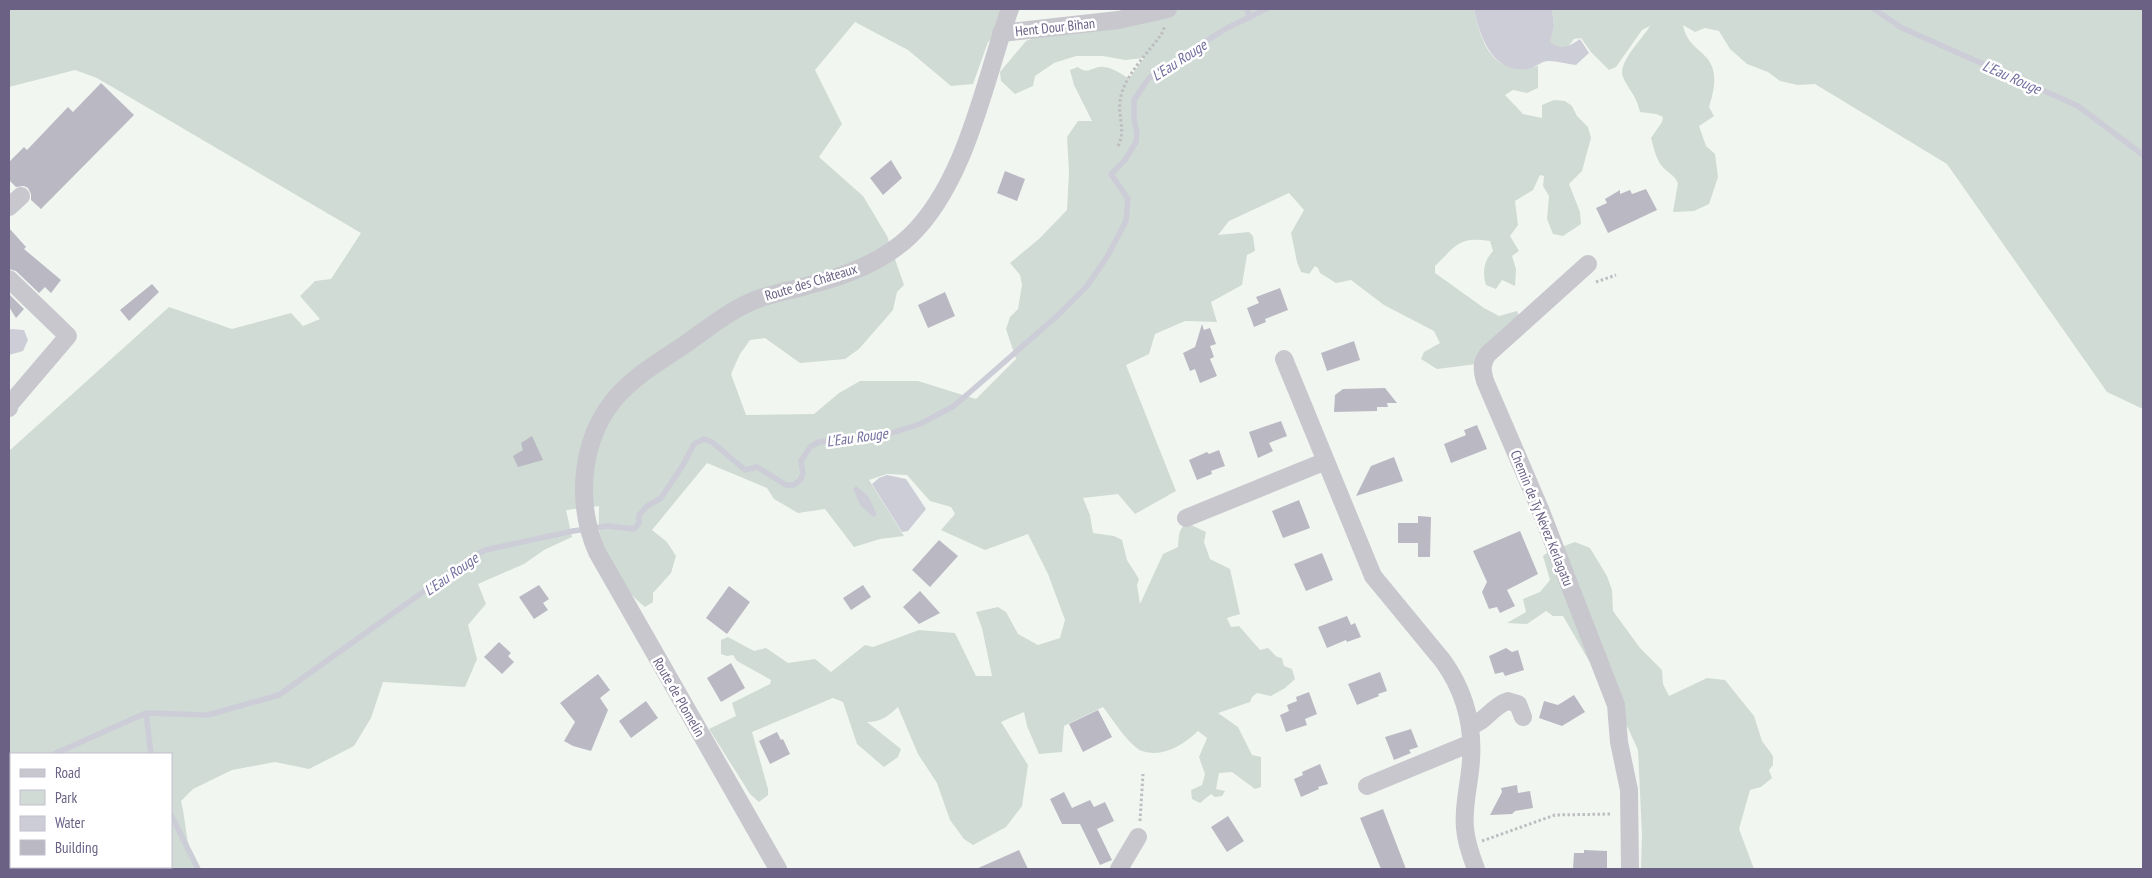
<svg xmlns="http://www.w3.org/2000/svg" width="2152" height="878" viewBox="0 0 2152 878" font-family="'PT Sans Narrow',sans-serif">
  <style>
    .green { fill: #cfdbd4 }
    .water { fill: #cdcdd8 }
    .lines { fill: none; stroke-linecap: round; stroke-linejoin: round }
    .stream { stroke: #cdcdd8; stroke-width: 5.5 }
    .building { fill: #bab8c3 }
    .path { stroke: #bebdc2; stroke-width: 3; stroke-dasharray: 2.5 2.5; stroke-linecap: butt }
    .minor { stroke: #c8c7cd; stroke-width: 18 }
    .labels { text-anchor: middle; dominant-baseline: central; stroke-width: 5; stroke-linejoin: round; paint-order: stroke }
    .street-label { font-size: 14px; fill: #6a6185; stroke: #fff }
    .water-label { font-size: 15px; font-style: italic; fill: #726f9f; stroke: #fff }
  </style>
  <rect width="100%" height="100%" fill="#f2f6f1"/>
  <path class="green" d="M 9,9 L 1018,9 L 1001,33 L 988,42 L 973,84 L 951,86 L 908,50 L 855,22 L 815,70 L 842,124 L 819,157 L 863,196 L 887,236 L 904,285 L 897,292 L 893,310 L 859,349 L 845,359 L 800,363 L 765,338 L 750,340 L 740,354 L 731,374 L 746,415 L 814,414 L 839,393 L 860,381 L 918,381 L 976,399 L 1016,359 L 1006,329 L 1010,317 L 1018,309 L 1022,285 L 1020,275 L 1010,263 L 1039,239 L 1067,210 L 1069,172 L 1067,137 L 1078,121 L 1092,121 L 1074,85 L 1070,70 L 1078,67 C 1088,76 1094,65 1104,67 C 1113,68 1122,74 1129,79 L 1144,58 L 1125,60 L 1103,56 L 1076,56 L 1054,63 L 1035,76 L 1033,86 L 1015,94 L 1001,81 L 1000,72 L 1026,41 L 1036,37 L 1135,9 L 1474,9 C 1482,47 1493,76 1538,66 L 1538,88 L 1527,93 L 1513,90 L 1505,95 L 1523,114 L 1542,118 L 1542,105 L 1554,100 L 1565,101 L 1572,106 L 1577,116 L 1588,127 L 1591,138 L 1582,171 L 1569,184 L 1580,212 L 1581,224 L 1563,236 L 1553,234 L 1547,219 L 1549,196 L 1543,186 L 1544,176 L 1540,175 L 1533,190 L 1515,201 L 1518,225 L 1510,236 L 1519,251 L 1512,256 L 1516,269 L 1515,286 L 1502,280 L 1496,289 L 1486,285 C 1482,271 1484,261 1493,251 L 1490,241 C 1458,236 1456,246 1435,266 L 1435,273 L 1484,308 L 1499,316 L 1517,311 L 1519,316 L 1477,364 L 1437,369 L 1421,359 L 1424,352 L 1440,343 L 1434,331 L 1384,305 L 1351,280 L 1336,283 L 1320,273 L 1318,268 L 1315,266 L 1309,274 L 1301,272 L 1297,262 L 1291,233 L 1304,210 L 1289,193 L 1229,221 L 1218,235 L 1249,232 L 1253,236 L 1255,251 L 1247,255 L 1242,285 L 1211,302 L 1217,322 L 1185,321 L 1155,334 L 1149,354 L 1126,365 L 1176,491 L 1135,514 L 1118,494 L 1083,498 L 1090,515 L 1093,533 L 1114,536 L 1122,540 L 1127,560 L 1139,579 L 1137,585 L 1140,604 L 1163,554 L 1178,547 C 1179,536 1178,529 1187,523 L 1206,532 L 1204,542 L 1210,559 L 1230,569 L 1240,614 L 1227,618 L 1231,627 L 1239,626 L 1260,650 L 1268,648 L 1277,657 L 1282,658 L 1284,666 L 1292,669 L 1295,679 L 1285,688 L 1271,696 L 1257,693 L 1252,697 L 1250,702 L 1218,713 L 1238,727 L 1252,755 L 1261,757 L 1261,787 L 1255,789 L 1232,772 L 1219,773 L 1216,789 L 1225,791 L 1222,796 L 1215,797 L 1211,794 L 1200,803 L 1192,799 L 1191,790 L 1202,785 L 1205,774 L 1199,757 L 1207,738 L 1198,731 C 1183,745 1163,758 1142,751 C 1130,747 1111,717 1103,707 L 1064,726 L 1062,752 L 1039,754 L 1027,726 L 1024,712 L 1001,722 L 1028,765 L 1022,806 L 1006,827 L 973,845 L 964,839 L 950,820 L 937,783 L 918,754 L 898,707 C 888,716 881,722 867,722 L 901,749 L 898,757 L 884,767 L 857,744 L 843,702 L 833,698 L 752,732 L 768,789 L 768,795 L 759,802 L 750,794 L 709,729 L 736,716 L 732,703 L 770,684 L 771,680 L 737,661 L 733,655 L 727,656 L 721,654 L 721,640 L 728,637 L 754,651 L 766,648 L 788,663 L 815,659 L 831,672 L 865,645 L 873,647 L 919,630 L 955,633 L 976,676 L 992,676 L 982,628 L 976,612 L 998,607 L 1006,612 L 1018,634 L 1038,645 L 1060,638 L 1065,620 L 1048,574 L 1028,534 L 985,550 L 941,530 L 955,514 L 951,507 L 930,501 L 907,475 L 887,474 L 869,480 L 904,536 L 880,539 L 854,547 L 825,509 L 798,513 L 774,499 L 767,488 L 707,463 L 652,530 L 667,542 L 676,556 L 671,573 L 653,593 L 653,602 L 645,607 C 624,591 605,560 600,534 C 598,525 599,515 599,506 L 566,510 L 572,537 L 544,550 L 524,564 L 478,584 L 486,604 L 468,625 L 477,659 L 465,687 L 383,682 L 371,718 L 354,746 L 309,769 L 275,762 L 232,770 L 193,789 L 181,801 C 187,824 185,850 199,869 L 150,869 L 150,867 L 171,867 L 171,754 L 11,754 L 11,867 L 53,867 L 45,869 L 9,869 L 9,451 L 169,307 L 232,329 L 291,313 L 303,326 L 320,319 L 300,296 L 315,281 L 331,279 L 361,233 L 97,78 L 75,70 L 9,87 Z
    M 1552,9 L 2143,9 L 2143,409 L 2107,392 L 1947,164 L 1815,84 L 1798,85 L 1780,81 L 1768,72 L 1747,64 L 1730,49 L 1719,31 L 1705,28 L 1695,32 L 1683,25 C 1686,41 1695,46 1706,57 C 1719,71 1714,91 1709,107 L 1714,116 L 1699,126 L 1706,146 L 1715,154 L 1718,177 L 1709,204 L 1694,211 L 1673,212 L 1678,183 C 1675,177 1672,175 1667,171 C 1657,164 1654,149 1651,138 L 1662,122 L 1663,117 L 1656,114 L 1640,112 C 1636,94 1629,91 1623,77 C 1617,63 1643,38 1650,26 L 1642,30 L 1616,67 L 1609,70 L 1591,52 L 1581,38 L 1574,39 L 1567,48 L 1558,48 L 1549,42 L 1554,26 Z
    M 1575,542 L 1590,548 L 1607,576 L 1612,590 L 1613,611 L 1640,648 L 1662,670 L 1663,684 L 1669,696 L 1707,678 L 1725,680 L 1754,716 L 1762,741 L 1773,756 L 1773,765 L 1769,770 L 1772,778 L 1761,787 L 1750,790 L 1739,829 L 1754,869 L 1641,869 L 1642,835 L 1638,750 L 1628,728 L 1563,616 L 1553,616 L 1546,611 L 1527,624 L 1507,623 L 1526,612 L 1523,599 L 1540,592 L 1550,580 L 1543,556 L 1548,552 Z"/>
  <path class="water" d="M 1474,9 L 1552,9 L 1554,26 L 1550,42 C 1562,51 1568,47 1580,39 L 1589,53 L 1576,65 C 1567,64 1557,61 1549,61 C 1541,61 1535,68 1527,69 C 1492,73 1480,37 1474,9 Z
    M 12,329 L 24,330 L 28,340 L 23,351 L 9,355 L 9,330 Z
    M 887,475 L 906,479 L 926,509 L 908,531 L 902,532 L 872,484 L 879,478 Z
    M 856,486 L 868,496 L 877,515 L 873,517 L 861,506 L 853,489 Z"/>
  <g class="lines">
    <path class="stream" d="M 1247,9 L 1249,18
      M 1874,9 L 1902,28 L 2078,106 L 2143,155
      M 146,713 L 151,754
      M 54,754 L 146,713 L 208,715 L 279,695 L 469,559 L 485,550 L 573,531 L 608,526 L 634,529 L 639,523 L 639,515 L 647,506 L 661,498 L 683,465 L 694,444 L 704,439 L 712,442 L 745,470 L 757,467 L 786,485 L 794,485 L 801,479 L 803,473 L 801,461 L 810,447 L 819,442 L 882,436 L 920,424 L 954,406 L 1057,316 L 1087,286 L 1107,257 L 1126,221 L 1128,199 L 1111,174 L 1125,160 L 1136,142 L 1137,133 L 1134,119 L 1134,100 L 1149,78 L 1165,67 L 1181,61 L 1199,46 L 1225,29 L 1266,9
      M 9,775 L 11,774
      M 171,815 L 198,869"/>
  </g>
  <path class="building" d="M 101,83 L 134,115 L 41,209 L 31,200 L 31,194 L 28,188 L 24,186 L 16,187 L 9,180 L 9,162 L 24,147 L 27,150 L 68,107 L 73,112 Z
    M 891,160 L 902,178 L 883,195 L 870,178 Z
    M 1005,171 L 1025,179 L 1017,201 L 997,193 Z
    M 1646,189 L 1657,210 L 1608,233 L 1596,208 L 1607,203 L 1605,199 L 1620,190 L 1620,194 L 1630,190 L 1632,194 Z
    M 9,228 L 26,247 L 24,249 L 61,280 L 51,293 L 45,287 L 39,293 L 16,271 L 9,269 Z
    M 152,284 L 159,292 L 129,321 L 120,310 Z
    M 1280,288 L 1288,310 L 1265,319 L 1266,322 L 1254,327 L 1247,308 L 1259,303 L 1256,297 Z
    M 945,292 L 955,316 L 928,328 L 918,305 Z
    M 9,294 L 24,309 L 16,318 L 9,307 Z
    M 1202,324 L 1204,330 L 1210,328 L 1216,344 L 1210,346 L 1214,357 L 1210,359 L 1217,376 L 1200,383 L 1195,369 L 1190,371 L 1183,353 L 1195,347 Z
    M 1354,341 L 1360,360 L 1327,371 L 1321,353 Z
    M 1385,388 L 1397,403 L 1387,403 L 1388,407 L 1377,407 L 1377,411 L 1334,412 L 1335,395 L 1343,389 Z
    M 1281,421 L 1287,436 L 1269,443 L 1273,451 L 1258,458 L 1249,432 Z
    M 1477,425 L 1487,449 L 1451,463 L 1444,444 L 1466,435 L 1464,430 Z
    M 532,436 L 543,460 L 518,467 L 513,456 L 523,450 L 521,443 Z
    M 1219,450 L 1225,466 L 1211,471 L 1212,474 L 1197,480 L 1189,460 L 1207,452 L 1209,454 Z
    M 1394,457 L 1403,481 L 1356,496 L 1371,466 Z
    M 1299,500 L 1310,528 L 1283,538 L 1272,511 Z
    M 1418,516 L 1431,517 L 1430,557 L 1418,557 L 1418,543 L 1398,543 L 1398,523 L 1418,523 Z
    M 1520,531 L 1538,574 L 1507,590 L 1515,606 L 1500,613 L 1497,607 L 1489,609 L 1482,592 L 1487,582 L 1473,551 Z
    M 939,540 L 958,556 L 930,587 L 912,570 Z
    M 1322,553 L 1333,580 L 1306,591 L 1294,564 Z
    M 539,585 L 549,599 L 543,603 L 548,610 L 534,619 L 519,597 Z
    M 863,585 L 871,597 L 851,610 L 843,598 Z
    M 729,586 L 750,602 L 727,634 L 706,618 Z
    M 920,591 L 940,613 L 919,624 L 903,607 Z
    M 1347,616 L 1351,625 L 1355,623 L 1361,637 L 1347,642 L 1346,640 L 1327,648 L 1318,627 Z
    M 499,642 L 511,653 L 508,656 L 514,662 L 502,674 L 484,657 Z
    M 1506,648 L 1512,652 L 1518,650 L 1524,670 L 1505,676 L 1503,672 L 1495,674 L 1489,656 Z
    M 731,663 L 745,688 L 721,702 L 707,678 Z
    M 1380,672 L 1387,691 L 1378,694 L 1379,696 L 1357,705 L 1348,684 Z
    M 598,674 L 610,690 L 600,698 L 608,710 L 591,751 L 573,746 L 564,741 L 575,722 L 560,703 Z
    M 1309,692 L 1317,714 L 1305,719 L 1307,725 L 1286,732 L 1280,715 L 1289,711 L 1287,705 L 1297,701 L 1296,697 Z
    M 1574,695 L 1585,712 L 1562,726 L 1539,718 L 1544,701 L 1558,705 Z
    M 646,701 L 658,718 L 631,738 L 619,721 Z
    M 1098,710 L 1112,737 L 1083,752 L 1069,724 Z
    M 1411,729 L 1418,747 L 1409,750 L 1411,753 L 1394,760 L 1385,737 Z
    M 777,732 L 781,740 L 783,739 L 790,754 L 770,764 L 759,741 Z
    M 1320,764 L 1328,784 L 1318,787 L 1319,789 L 1301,797 L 1294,779 L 1303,775 L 1302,772 Z
    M 1517,785 L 1518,793 L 1530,791 L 1533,808 L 1515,811 L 1512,814 L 1490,815 L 1502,792 L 1501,788 Z
    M 1064,792 L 1072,808 L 1090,800 L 1094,807 L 1105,802 L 1114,821 L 1097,829 L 1112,860 L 1100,865 L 1080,824 L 1062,824 L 1050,799 Z
    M 1383,809 L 1406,869 L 1381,869 L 1360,818 Z
    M 1228,816 L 1244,841 L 1227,852 L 1211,827 Z
    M 1019,850 L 1028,869 L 976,869 Z
    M 1584,850 L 1607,851 L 1607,869 L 1573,869 L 1574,853 L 1584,853 Z"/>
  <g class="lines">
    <path class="path" d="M 1118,146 C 1126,131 1118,117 1120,101 C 1123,77 1147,54 1161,35 L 1165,26
      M 1596,282 L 1616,275
      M 1140,821 L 1143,774
      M 1482,841 L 1555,815 L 1612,814"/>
    <path class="minor" d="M 1001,33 L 1118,20 L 1168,9
      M 9,207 L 21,196
      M 1588,264 L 1488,354 C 1481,363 1482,370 1485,381 L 1540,509 L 1616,705 L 1619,742 L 1629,790 L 1630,869
      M 9,279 L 68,336 L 10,404 L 9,408
      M 1284,359 L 1373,576 L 1443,661 C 1466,693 1475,731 1470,771 C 1468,789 1463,809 1465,828 C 1466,842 1471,856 1476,869
      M 1186,518 L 1326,461
      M 1470,726 C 1486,722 1492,706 1508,701 L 1518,704 L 1523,717
      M 1367,786 L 1471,743
      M 778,869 L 597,552 C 576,504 580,443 613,401 C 632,377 662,360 687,343 C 711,326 731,309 758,299 C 777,292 797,289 817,283 C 850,274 885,260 910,236 C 967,181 984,81 1010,9
      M 1119,869 L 1138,837"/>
  </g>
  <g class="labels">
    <g class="street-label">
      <text transform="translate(1055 27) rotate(-6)">Hent Dour Bihan</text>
      <text transform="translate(811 282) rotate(-17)">Route des Châteaux</text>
      <text transform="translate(1542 518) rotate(68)">Chemin de Ty Névez Kerlagatu</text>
      <text transform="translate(679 697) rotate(60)">Route de Plomelin</text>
    </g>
    <g class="water-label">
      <text transform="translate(1179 60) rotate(-33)">L'Eau Rouge</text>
      <text transform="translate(2012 77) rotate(24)">L'Eau Rouge</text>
      <text transform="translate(857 437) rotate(-8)">L'Eau Rouge</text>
      <text transform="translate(451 574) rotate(-35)">L'Eau Rouge</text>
    </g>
  </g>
  <rect width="2152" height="878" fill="none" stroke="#6a6185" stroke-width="20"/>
  <rect x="10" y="753" width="162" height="115" fill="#ffffff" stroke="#c3c0ce"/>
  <rect x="20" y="769" width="25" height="8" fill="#c8c7cd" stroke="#c3c0ce"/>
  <text x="55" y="778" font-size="15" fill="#6a6185">Road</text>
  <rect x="20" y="790" width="25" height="15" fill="#cfdbd4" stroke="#c3c0ce"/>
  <text x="55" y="803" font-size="15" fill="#6a6185">Park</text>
  <rect x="20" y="816" width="25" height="15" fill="#cdcdd8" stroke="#c3c0ce"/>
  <text x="55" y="828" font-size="15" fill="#6a6185">Water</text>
  <rect x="20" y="840" width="25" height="15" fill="#bab8c3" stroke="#c3c0ce"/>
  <text x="55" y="853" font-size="15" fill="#6a6185">Building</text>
</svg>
